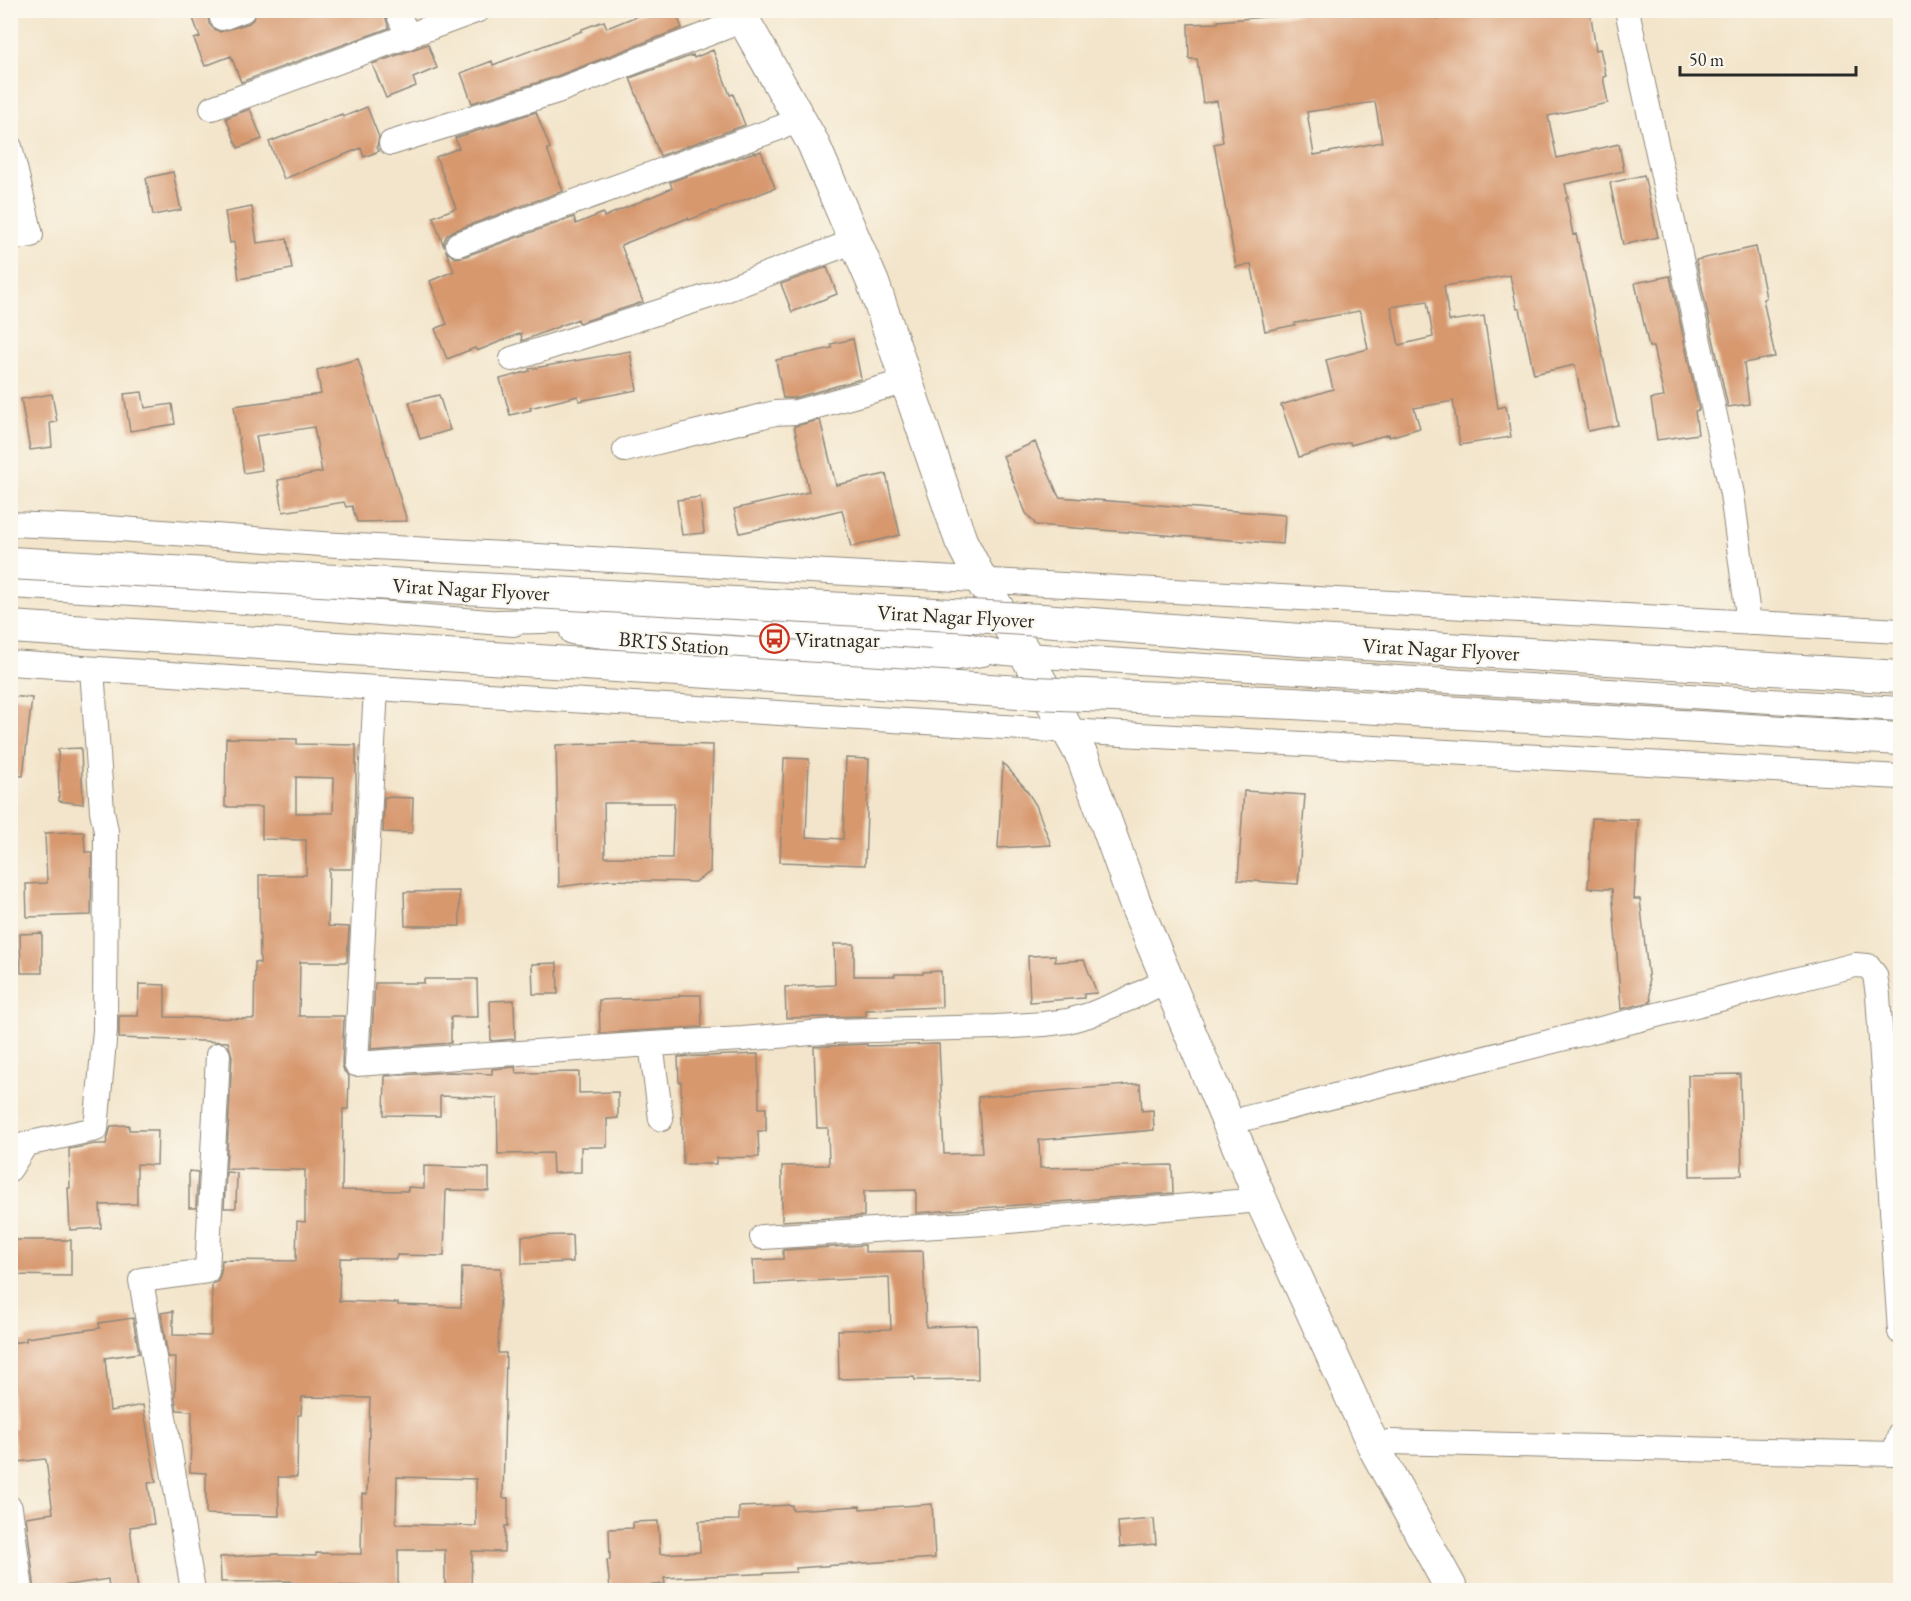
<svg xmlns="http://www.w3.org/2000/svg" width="1911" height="1601" viewBox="0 0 1911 1601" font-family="'EB Garamond',serif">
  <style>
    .building { fill: #d7986e; fill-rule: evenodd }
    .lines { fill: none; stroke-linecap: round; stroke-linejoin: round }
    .minor-casing { stroke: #8f887b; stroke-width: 26 }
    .major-casing { stroke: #8f887b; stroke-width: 34 }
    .minor { stroke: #fff; stroke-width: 24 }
    .major { stroke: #fff; stroke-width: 32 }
    .major-bridge-casing { stroke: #8f887b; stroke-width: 34; stroke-linecap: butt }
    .major-bridge { stroke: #fff; stroke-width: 32 }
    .labels { text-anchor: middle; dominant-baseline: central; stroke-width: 4.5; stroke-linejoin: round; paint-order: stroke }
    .street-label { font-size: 21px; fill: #2b2b2b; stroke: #fbf7ec }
    .poi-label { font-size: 21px; fill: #2b2b2b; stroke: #fbf7ec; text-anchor: start }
  </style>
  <rect width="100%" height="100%" fill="#fbf7ec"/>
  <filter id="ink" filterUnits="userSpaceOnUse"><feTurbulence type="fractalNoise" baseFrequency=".0167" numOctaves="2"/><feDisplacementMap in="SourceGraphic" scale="12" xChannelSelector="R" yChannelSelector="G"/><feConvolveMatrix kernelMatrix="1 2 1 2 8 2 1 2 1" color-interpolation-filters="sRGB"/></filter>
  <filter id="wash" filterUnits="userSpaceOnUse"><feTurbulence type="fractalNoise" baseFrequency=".008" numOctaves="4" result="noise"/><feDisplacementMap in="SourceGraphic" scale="24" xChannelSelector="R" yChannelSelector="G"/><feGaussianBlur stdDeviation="1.35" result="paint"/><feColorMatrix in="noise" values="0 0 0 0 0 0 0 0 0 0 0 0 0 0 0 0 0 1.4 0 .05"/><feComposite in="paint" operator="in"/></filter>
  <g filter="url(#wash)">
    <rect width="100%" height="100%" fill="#f3e5cb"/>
    <g id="blocks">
      <path class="building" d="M 190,10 L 210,10 L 208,16 L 209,24 L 214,29 L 220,32 L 249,23 L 254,18 L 257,10 L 383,10 L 389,28 L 241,82 L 231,56 L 205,66 L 194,39 L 200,37 Z
        M 652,10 L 675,10 L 682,28 L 552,78 L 472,103 L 461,73 L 492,61 L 493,65 L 582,31 L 582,29 L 604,21 L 607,28 Z
        M 1300,10 L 1437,10 L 1438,19 L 1479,10 L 1590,10 L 1596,50 L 1600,49 L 1606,76 L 1603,77 L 1608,103 L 1548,116 L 1557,158 L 1619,144 L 1624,171 L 1565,184 L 1568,198 L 1566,198 L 1573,235 L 1576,234 L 1618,425 L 1588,431 L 1575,365 L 1534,374 L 1520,309 L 1517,309 L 1510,275 L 1444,286 L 1449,321 L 1484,316 L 1498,408 L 1506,406 L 1511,437 L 1460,445 L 1453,401 L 1414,408 L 1420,428 L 1389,437 L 1389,434 L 1351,445 L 1350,442 L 1299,457 L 1281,405 L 1333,389 L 1326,360 L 1368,349 L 1361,314 L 1359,311 L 1295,323 L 1295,325 L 1265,331 L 1251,264 L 1236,267 L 1214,144 L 1223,142 L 1217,101 L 1203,103 L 1197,59 L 1189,59 L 1188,24 L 1218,23 L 1218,21 L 1301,14 ZM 1375,102 L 1382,142 L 1314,155 L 1307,112 ZM 1427,301 L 1433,337 L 1399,345 L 1391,307 Z
        M 428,44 L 437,68 L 413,78 L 416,86 L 386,98 L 372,64 Z
        M 713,50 L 730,95 L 733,94 L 745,125 L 660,156 L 630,78 L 693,55 L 694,58 Z
        M 367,107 L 379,137 L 377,147 L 379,151 L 364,157 L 361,148 L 284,179 L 269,142 L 342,114 L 343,117 Z
        M 250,109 L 262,139 L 238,148 L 226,118 Z
        M 536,112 L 550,148 L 547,149 L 563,191 L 453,231 L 447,235 L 444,241 L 444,247 L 433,217 L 456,208 L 436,157 L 459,148 L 455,138 Z
        M 761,151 L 775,188 L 713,212 L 712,211 L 689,220 L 688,218 L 621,245 L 643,302 L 579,323 L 578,319 L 522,341 L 521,333 L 477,351 L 475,348 L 447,359 L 435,329 L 447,324 L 430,281 L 454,271 L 446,251 L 455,258 L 463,257 L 574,217 L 576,224 L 603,213 L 604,217 L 672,188 L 670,182 L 755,152 L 756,153 Z
        M 173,172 L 181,210 L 153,215 L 146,178 Z
        M 1644,175 L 1658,237 L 1623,245 L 1610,183 Z
        M 252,207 L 257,243 L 287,239 L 292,269 L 239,279 L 234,242 L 230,243 L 225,212 Z
        M 1756,247 L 1766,298 L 1763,299 L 1775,357 L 1744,363 L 1749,404 L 1728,407 L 1696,260 Z
        M 827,267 L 837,294 L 792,312 L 781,284 Z
        M 1670,276 L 1699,410 L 1695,411 L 1698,434 L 1657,440 L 1651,399 L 1664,397 L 1653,347 L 1649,347 L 1635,283 Z
        M 853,339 L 861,379 L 794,398 L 783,398 L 776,360 L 832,348 L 831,344 Z
        M 630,351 L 637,390 L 579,401 L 578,396 L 530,408 L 531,410 L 510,415 L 500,379 L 530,371 L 529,369 Z
        M 358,359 L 407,521 L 357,522 L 352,506 L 346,507 L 344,502 L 283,512 L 278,480 L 322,472 L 314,427 L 256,436 L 262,470 L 244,473 L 234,406 L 321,394 L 317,370 Z
        M 142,392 L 145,408 L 172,404 L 175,424 L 130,431 L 124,394 Z
        M 52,394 L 57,422 L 50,423 L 52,447 L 30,450 L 21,399 Z
        M 439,395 L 450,430 L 420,439 L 409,402 Z
        M 820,420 L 836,485 L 886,474 L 900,535 L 851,547 L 842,510 L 740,533 L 734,509 L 809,492 L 794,426 Z
        M 1035,442 L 1059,497 L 1285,515 L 1283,544 L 1036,525 L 1026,513 L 1003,456 Z
        M 700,497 L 704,533 L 682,535 L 677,500 Z
        M 10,696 L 32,698 L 23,776 L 10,775 Z
        M 226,738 L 297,739 L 297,744 L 356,745 L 356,791 L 352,869 L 329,869 L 328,926 L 349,927 L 347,962 L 300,962 L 299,1016 L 344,1016 L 342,1064 L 344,1071 L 349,1076 L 348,1109 L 343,1109 L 342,1190 L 408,1191 L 408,1187 L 424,1188 L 424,1166 L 489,1168 L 489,1191 L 446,1190 L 444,1256 L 397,1255 L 396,1259 L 340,1258 L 339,1301 L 398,1303 L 398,1305 L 461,1307 L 462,1267 L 501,1268 L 498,1353 L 506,1353 L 503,1498 L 508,1498 L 508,1526 L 505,1526 L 504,1552 L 472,1551 L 471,1590 L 445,1590 L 445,1550 L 398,1550 L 398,1590 L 361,1590 L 361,1586 L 316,1585 L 291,1583 L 291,1581 L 221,1582 L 220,1557 L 278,1554 L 279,1555 L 316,1556 L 316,1553 L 361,1554 L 362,1494 L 367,1494 L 370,1398 L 302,1397 L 301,1415 L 298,1415 L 297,1477 L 278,1477 L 279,1516 L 206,1514 L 206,1473 L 190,1472 L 192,1411 L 177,1410 L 175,1398 L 176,1357 L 168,1357 L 161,1313 L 173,1311 L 173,1335 L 209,1336 L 211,1335 L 212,1284 L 218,1281 L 221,1272 L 222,1260 L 296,1261 L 297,1221 L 305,1222 L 305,1170 L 226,1169 L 232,1056 L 228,1042 L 119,1038 L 119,1016 L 138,1016 L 139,984 L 165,985 L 165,1017 L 254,1019 L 255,962 L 260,963 L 259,875 L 306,875 L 306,840 L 262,839 L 262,807 L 225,807 ZM 296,777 L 334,778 L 333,813 L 296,813 ZM 397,1477 L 476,1479 L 476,1526 L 396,1524 Z
        M 633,743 L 713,745 L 710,872 L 695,882 L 609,880 L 559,887 L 556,745 ZM 604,803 L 674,803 L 672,858 L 605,857 Z
        M 81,748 L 83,804 L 59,801 L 58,749 Z
        M 784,758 L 809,759 L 806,837 L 843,839 L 846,758 L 869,759 L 865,865 L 780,862 Z
        M 1003,763 L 1025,788 L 1036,805 L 1051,845 L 998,848 Z
        M 1244,791 L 1305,795 L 1298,884 L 1238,880 Z
        M 384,797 L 413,798 L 412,833 L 383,832 Z
        M 1592,818 L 1638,820 L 1634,899 L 1640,899 L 1651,1002 L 1621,1009 L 1612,889 L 1588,888 Z
        M 69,832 L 84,832 L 85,852 L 92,852 L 91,915 L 27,917 L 26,884 L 47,883 L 45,833 Z
        M 459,891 L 460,926 L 405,926 L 404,892 Z
        M 42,933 L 42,973 L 21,973 L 20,934 Z
        M 834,944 L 854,944 L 854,976 L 895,976 L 895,974 L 923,974 L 923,972 L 941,971 L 942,1007 L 866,1010 L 866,1016 L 786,1018 L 785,987 L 835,985 Z
        M 1055,955 L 1055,962 L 1084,960 L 1097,993 L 1084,994 L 1084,998 L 1030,1002 L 1028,956 Z
        M 557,963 L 558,994 L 533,994 L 532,964 Z
        M 424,979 L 477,979 L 478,1017 L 451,1017 L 451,1043 L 371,1049 L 375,983 L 424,983 Z
        M 679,995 L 701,995 L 702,1027 L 600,1033 L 599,1000 L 679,997 Z
        M 514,1000 L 515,1039 L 491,1041 L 490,1001 Z
        M 867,1044 L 867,1046 L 939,1044 L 944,1154 L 982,1153 L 978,1097 L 1140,1084 L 1142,1111 L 1153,1110 L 1154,1130 L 1039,1140 L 1040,1168 L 1172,1165 L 1173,1193 L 916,1213 L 916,1190 L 864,1191 L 864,1216 L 782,1221 L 782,1166 L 829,1165 L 828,1128 L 817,1128 L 814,1047 Z
        M 758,1054 L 759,1108 L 766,1108 L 766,1131 L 758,1131 L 759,1157 L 716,1158 L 716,1164 L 683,1164 L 681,1082 L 679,1082 L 678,1057 Z
        M 515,1067 L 516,1073 L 579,1072 L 579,1093 L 618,1092 L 618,1118 L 607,1119 L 607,1147 L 581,1147 L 581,1172 L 553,1173 L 552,1153 L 498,1154 L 497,1098 L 440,1096 L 440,1116 L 384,1115 L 385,1076 L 450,1072 L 492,1074 L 492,1069 Z
        M 1740,1074 L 1742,1175 L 1690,1176 L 1688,1075 Z
        M 129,1125 L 129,1130 L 158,1130 L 157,1165 L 137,1164 L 137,1204 L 100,1205 L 101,1228 L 70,1230 L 68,1188 L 70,1188 L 69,1149 L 95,1144 L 106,1144 L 111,1126 Z
        M 189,1171 L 198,1172 L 196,1208 L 189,1208 Z
        M 226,1172 L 237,1173 L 236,1207 L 235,1208 L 224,1208 Z
        M 572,1235 L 573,1262 L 522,1264 L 522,1236 Z
        M 10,1240 L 71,1240 L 71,1276 L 10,1275 Z
        M 865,1245 L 865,1252 L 923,1251 L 926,1327 L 977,1325 L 978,1379 L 915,1380 L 914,1377 L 839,1379 L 838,1330 L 891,1329 L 889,1277 L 754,1284 L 753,1260 L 783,1259 L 783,1250 Z
        M 133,1318 L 139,1353 L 105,1358 L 110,1411 L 143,1405 L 156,1482 L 148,1483 L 154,1524 L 130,1527 L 138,1590 L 109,1590 L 108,1579 L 35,1590 L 26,1517 L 53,1513 L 46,1460 L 45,1459 L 17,1462 L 13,1429 L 15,1429 L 10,1386 L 10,1343 L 26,1341 L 26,1338 L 100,1328 L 99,1323 Z
        M 932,1504 L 935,1558 L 796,1568 L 796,1572 L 664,1578 L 665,1584 L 610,1589 L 607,1560 L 610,1560 L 609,1529 L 633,1528 L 633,1522 L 658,1521 L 660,1554 L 700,1552 L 699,1521 L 739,1520 L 739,1507 L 792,1505 L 792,1510 L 860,1506 L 860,1509 Z
        M 1154,1519 L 1156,1544 L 1120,1547 L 1118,1522 Z"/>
    </g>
  </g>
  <g filter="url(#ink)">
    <use href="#blocks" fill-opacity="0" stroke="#8f887b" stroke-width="1.5"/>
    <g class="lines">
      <defs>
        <path id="minor" d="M 397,10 L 408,37
          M 1627,10 L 1732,494 L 1749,623
          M 222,18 L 243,10
          M 212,108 L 478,10
          M 391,143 L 557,91 L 744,20
          M 10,147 L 31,235 L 10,238
          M 458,244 L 801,120
          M 512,359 L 709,296 L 855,241
          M 625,450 L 775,413 L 796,412 L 907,381
          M 10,524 L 108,528 L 321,544 L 1900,631
          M 10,586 L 134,593 L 514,624
          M 498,622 L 664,618 L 932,637 L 997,652 L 1026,655 L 1900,709
          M 572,632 L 660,643 L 930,662 L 983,654
          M 10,663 L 376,688 L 1068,731 L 1900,777
          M 376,688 L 356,1064 L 651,1044
          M 1247,1118 L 1855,965 L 1868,966 L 1875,975 L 1878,995 L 1900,1332
          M 661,1119 L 651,1044 L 743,1039 L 834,1031 L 996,1027 L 1044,1024 L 1068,1021 L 1089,1015 L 1131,998 L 1168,980
          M 10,1169 L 26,1144 L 96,1129 L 105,1030 L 106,831 L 102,811 L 92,669
          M 762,1237 L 985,1223 L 1261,1200
          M 1389,1442 L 1894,1454 L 1900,1434
          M 10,1508 L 21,1590
          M 193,1590 L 141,1280 L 207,1271 L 218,1055"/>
        <path id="major" d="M 738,10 L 813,143 L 873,283 L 961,541 L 981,580 L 1026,655 L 1083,758 L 1135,903 L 1261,1200 L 1375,1449 L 1452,1590"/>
      </defs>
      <use href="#minor" class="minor-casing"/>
      <use href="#major" class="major-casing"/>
      <use href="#minor" class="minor"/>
      <use href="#major" class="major"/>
      <defs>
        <path id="major-bridge" d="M 10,563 L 1042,620 L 1300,640 L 1900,677
          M 10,627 L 1035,693 L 1293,703 L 1900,739"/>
      </defs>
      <use href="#major-bridge" class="major-bridge-casing"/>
      <use href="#major-bridge" class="major-bridge"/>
    </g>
  </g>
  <defs>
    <symbol id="bus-ring" viewBox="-11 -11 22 22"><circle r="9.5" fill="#fbf7ec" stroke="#c8321e" stroke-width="1.5"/><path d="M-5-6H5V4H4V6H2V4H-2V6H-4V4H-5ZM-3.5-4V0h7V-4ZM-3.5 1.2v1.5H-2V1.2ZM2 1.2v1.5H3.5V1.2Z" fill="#c8321e"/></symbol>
  </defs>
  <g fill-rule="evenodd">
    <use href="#bus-ring" x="758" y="622" width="33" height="33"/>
  </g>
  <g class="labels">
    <g class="street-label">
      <text transform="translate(471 589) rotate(3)">Virat Nagar Flyover</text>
      <text transform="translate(956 616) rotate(3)">Virat Nagar Flyover</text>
      <text transform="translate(674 643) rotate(5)">BRTS Station</text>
      <text transform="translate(1441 649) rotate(3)">Virat Nagar Flyover</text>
    </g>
    <g class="poi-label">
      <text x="795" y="639">Viratnagar</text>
    </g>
  </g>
  <rect width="1911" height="1601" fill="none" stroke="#fbf7ec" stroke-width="36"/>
  <path d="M1680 66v9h176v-9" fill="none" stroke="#2b2b2b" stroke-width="3"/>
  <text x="1689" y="66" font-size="18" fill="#2b2b2b" stroke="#fbf7ec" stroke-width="4.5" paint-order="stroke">50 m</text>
</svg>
